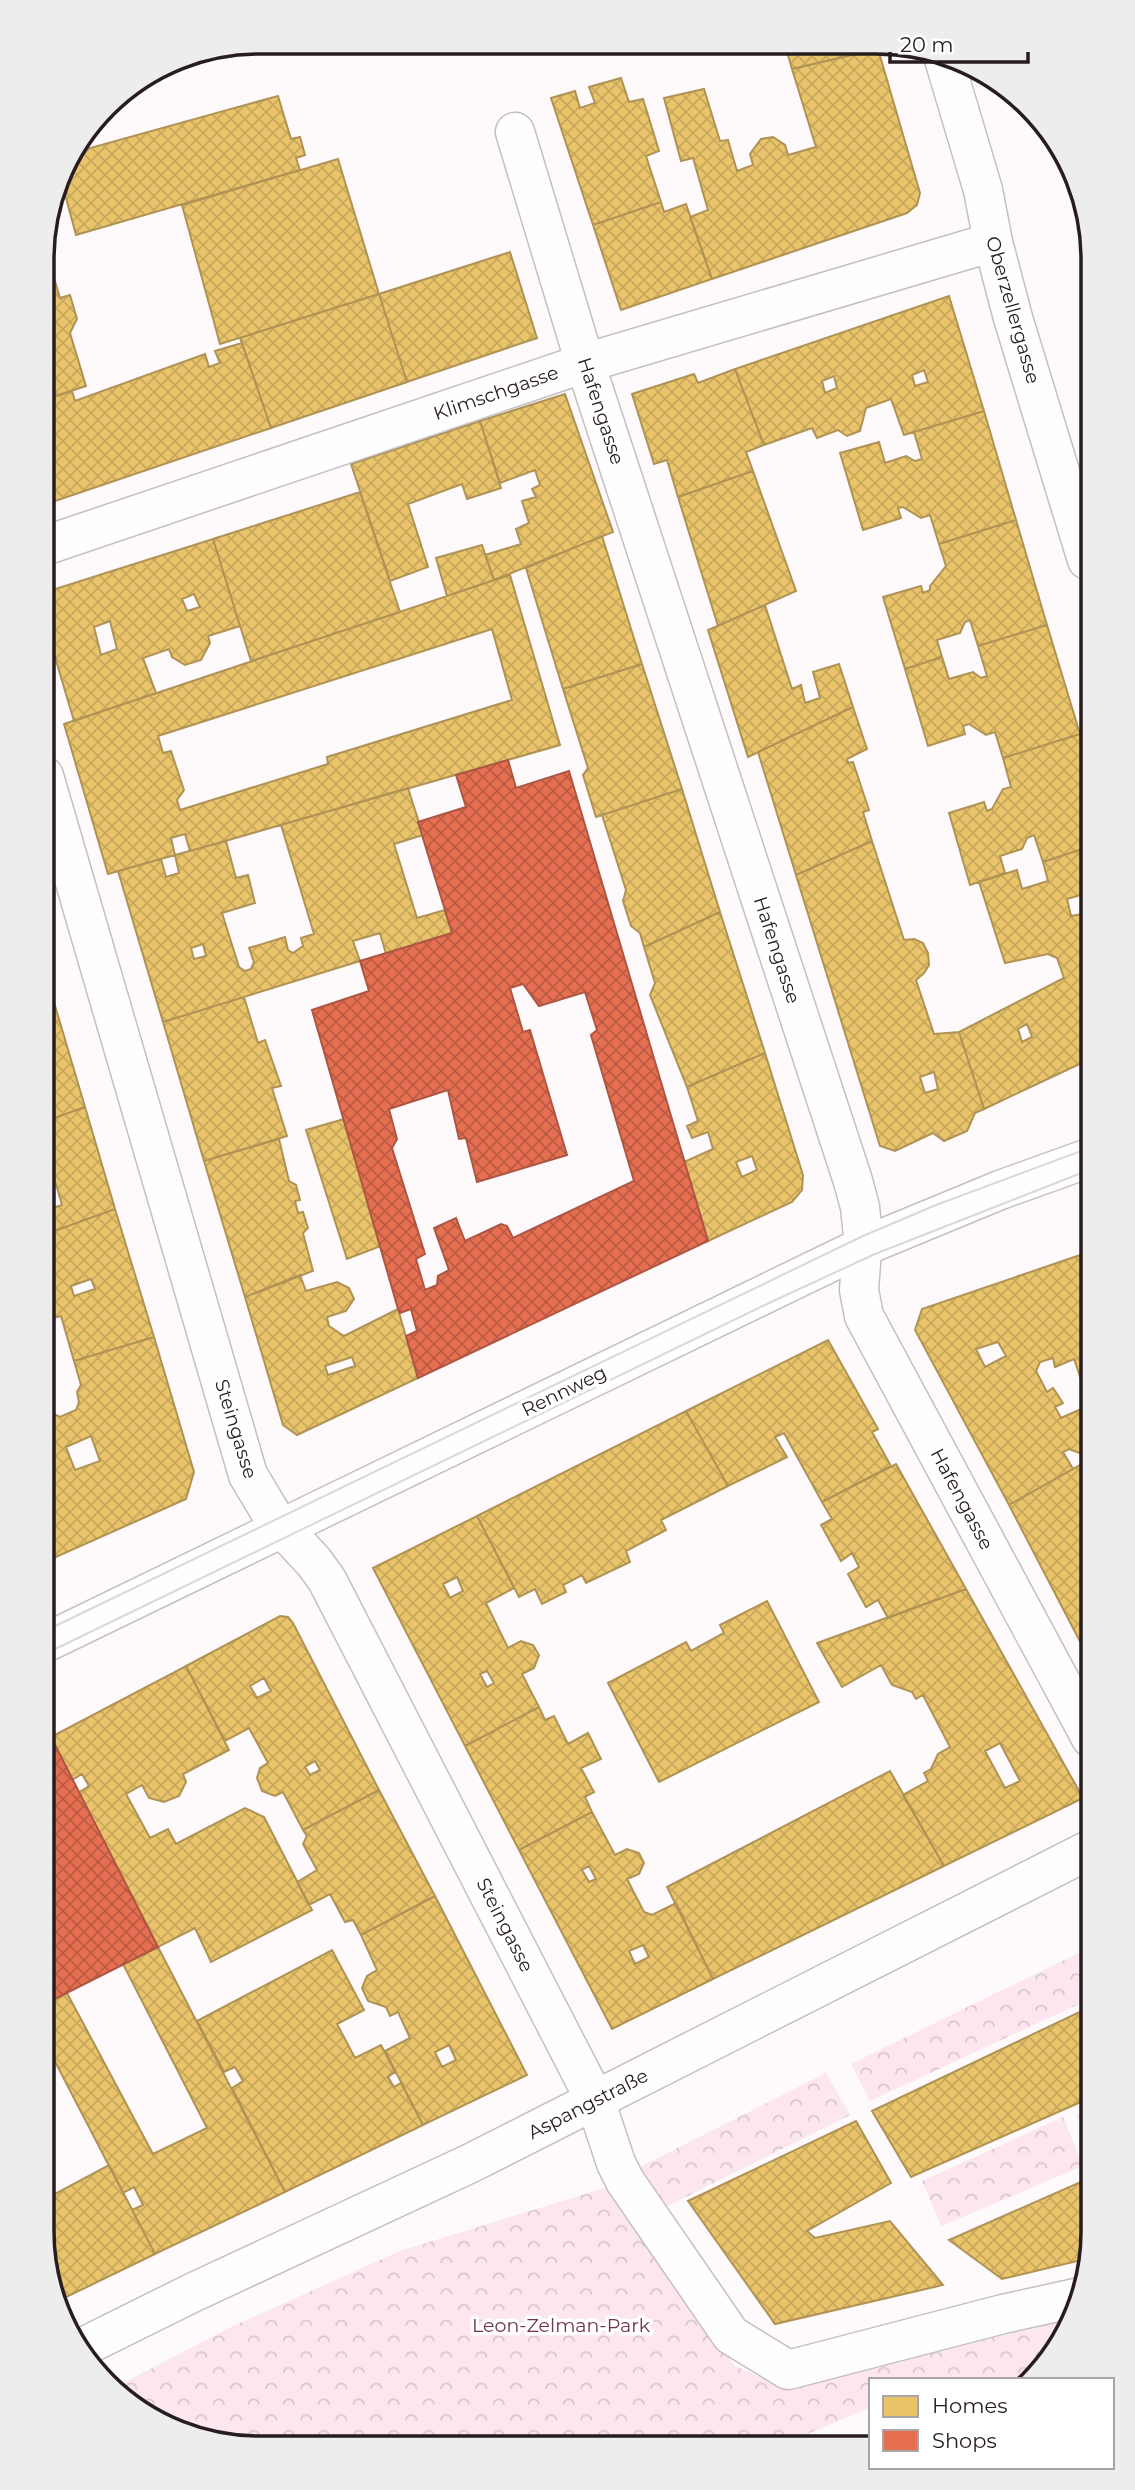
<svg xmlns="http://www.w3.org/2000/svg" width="1135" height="2490" viewBox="0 0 1135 2490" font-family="Montserrat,sans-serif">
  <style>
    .forest { fill: url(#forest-crowns) }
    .homes { fill: url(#homes-cross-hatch); stroke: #af9254; stroke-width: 2; fill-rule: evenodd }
    .shops { fill: url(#shops-cross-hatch); stroke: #ad5643; stroke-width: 2; fill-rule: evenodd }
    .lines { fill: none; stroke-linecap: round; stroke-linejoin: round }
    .minor-casing { stroke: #c5bfc1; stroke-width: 41 }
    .major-casing { stroke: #c5bfc1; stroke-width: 41 }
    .minor { stroke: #fffeff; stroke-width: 38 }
    .major { stroke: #fffeff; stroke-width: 38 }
    .tram { stroke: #dad8d9; stroke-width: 2 }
    .labels { text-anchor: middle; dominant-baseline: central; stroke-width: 7; stroke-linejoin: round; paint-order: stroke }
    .street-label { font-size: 19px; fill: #271d21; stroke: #fff }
    .park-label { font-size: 19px; fill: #73324f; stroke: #fff }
    .rim { fill: none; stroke: #271d21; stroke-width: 3.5 }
  </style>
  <defs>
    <pattern id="forest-crowns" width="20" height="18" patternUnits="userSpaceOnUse" patternTransform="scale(1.75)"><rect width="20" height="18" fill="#fde6ef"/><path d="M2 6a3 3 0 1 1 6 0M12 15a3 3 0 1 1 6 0" fill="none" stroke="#d9c5cd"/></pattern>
    <pattern id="homes-cross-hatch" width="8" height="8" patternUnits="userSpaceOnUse" patternTransform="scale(1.75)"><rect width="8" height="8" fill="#e9c46a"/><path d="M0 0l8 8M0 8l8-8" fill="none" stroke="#c8a85c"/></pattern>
    <pattern id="shops-cross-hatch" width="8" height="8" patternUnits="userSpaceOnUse" patternTransform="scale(1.75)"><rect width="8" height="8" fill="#e76f51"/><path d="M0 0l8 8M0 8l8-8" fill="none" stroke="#bb5b43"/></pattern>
  </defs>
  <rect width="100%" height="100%" fill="#fefafc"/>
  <path class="forest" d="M 1091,1947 L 1092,1998 L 870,2101 L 851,2064 Z
    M 826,2073 L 850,2115 L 660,2210 L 632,2171 Z
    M 1092,2108 L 1092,2153 L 1076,2115 Z
    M 1063,2117 L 1083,2166 L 941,2226 L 922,2181 Z
    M 608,2187 L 735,2366 L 782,2387 L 797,2386 L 1074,2318 C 1064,2336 1053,2365 1034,2376 C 1019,2385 897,2380 871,2380 L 871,2407 L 791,2441 L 218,2444 L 116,2394 L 112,2389 L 229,2328 L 400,2251 Z"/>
  <path class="homes" d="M 785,45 L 877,46 L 878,49 L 792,69 Z
    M 878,49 L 920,193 L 917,205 L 907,213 L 712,279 L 690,217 L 708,210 L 693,158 L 681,161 L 664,98 L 704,89 L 720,141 L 728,140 L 737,171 L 753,165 L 750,154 L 761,139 L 773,137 L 785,145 L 788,155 L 816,147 L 792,69 Z
    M 621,78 L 629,102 L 643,99 L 659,151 L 646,156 L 661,202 L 593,225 L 551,98 L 575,91 L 580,108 L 595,103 L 589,87 Z
    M 278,96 L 291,139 L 300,137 L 305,155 L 296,158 L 300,170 L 76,235 L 62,183 L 59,184 L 64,164 L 72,153 Z
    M 1055,137 L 1057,139 L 1069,167 L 1064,168 Z
    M 338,159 L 379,294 L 220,344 L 182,205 Z
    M 661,202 L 664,212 L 686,204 L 712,279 L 621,310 L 593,225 Z
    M 44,244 L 60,298 L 70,295 L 77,319 L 70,333 L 86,386 L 43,400 L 42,245 Z
    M 510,252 L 537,338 L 407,382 L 379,294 Z
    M 379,294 L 407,382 L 271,428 L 240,338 Z
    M 949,296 L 984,411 L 904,435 L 891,399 L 866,408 L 860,431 L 847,436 L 838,430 L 817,438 L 812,428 L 764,445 L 735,369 ZM 924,370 L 928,382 L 915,386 L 912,375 ZM 834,376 L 837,388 L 825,393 L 822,381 Z
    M 242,343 L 271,428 L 43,505 L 43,400 L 72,391 L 75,401 L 205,354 L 209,367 L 220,363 L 215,351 Z
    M 735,369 L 764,445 L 746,452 L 753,471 L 678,497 L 667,460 L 654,464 L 632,394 L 694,374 L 698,383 Z
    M 565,394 L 613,532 L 494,580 L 485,555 L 521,544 L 516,529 L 529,523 L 522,501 L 536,497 L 532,489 L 540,485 L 535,470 L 500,483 L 480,421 Z
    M 984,411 L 1016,520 L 939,544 L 930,515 L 921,518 L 903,507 L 898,508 L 901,518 L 863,530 L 840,453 L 879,442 L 885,463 L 906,456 L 915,461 L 922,459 L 914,432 Z
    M 480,421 L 501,488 L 467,499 L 462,484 L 408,504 L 428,567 L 390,581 L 351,464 Z
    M 753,471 L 796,591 L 718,626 L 678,497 Z
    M 360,492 L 400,612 L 251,661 L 213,539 Z
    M 1016,520 L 1047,625 L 978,646 L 970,620 L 965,622 L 960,633 L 937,640 L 942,657 L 905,669 L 883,597 L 921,586 L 923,593 L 930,590 L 930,586 L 946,566 L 939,544 Z
    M 602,536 L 642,664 L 563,689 L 526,568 Z
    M 213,539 L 240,626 L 208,636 L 210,643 L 201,660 L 185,665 L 172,657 L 169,649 L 143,658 L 156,693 L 74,721 L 44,620 L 44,609 L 55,589 ZM 194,594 L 200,607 L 187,611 L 182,599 ZM 110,621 L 117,649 L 101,655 L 94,627 Z
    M 482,545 L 494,580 L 447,596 L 436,558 Z
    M 510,575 L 560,745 L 190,851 L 185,834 L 171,838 L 175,855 L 108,874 L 64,724 ZM 492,629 L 512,700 L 327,757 L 328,764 L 180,810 L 177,800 L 184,790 L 171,751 L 163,753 L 158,736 Z
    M 765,605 L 792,689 L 801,685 L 805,703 L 820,698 L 813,672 L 839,664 L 853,707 L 748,757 L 708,630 Z
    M 1047,625 L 1080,734 L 1003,758 L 995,732 L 986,735 L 969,724 L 963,726 L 965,734 L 928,746 L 905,669 L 942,657 L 949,679 L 973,672 L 981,678 L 987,676 L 978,646 Z
    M 642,664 L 682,789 L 596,817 L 583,775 L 588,768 L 563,689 Z
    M 853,707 L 867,749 L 847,759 L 848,763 L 853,762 L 869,810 L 863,812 L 872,841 L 796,875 L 758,752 Z
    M 1080,734 L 1087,759 L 1088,847 L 1043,862 L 1034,835 L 1027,838 L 1022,849 L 1000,856 L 1005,873 L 970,885 L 949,813 L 984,802 L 987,811 L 992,809 L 1003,789 L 1011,787 L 1003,758 Z
    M 408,788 L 423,835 L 394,844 L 417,918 L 445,910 L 452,933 L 386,954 L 380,933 L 353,941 L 360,961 L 163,1022 L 118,871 L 161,859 L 166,877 L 179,873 L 175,855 L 226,841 L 236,878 L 248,875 L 255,903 L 222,913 L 239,967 L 245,971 L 251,969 L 254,962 L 249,948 L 285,937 L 288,950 L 293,953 L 303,946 L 301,938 L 314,934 L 281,825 ZM 203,944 L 206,956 L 194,959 L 191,948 Z
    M 682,789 L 720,912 L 644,947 L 640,933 L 631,926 L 623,901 L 626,890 L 602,815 Z
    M 872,841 L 904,940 L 914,939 L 923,943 L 928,953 L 929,965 L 924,973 L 916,980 L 934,1034 L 959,1032 L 984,1109 L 975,1113 L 967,1131 L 944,1141 L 933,1133 L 895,1151 L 880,1146 L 796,875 ZM 934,1072 L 938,1089 L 925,1093 L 920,1077 Z
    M 1088,847 L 1088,912 L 1084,894 L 1067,899 L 1071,916 L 1088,913 L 1088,1060 L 984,1109 L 959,1032 L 1064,978 L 1057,958 L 1048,954 L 1005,963 L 979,882 L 1017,870 L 1022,889 L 1048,881 L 1043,862 ZM 1027,1024 L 1032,1037 L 1022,1042 L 1018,1029 Z
    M 720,912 L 765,1053 L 687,1087 L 650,995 L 655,983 L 644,947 Z
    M 51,992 L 85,1107 L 46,1121 L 45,994 Z
    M 244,997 L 258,1043 L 265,1040 L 281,1086 L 272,1088 L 287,1136 L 204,1161 L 163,1022 Z
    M 765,1053 L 803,1175 L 802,1190 L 792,1202 L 708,1241 L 684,1162 L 713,1149 L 708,1132 L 692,1138 L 687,1126 L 698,1121 L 687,1087 ZM 752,1156 L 757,1170 L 742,1177 L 736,1162 Z
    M 85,1107 L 115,1209 L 46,1234 L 46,1210 L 62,1205 L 56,1184 L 46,1187 L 46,1121 Z
    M 344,1119 L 381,1246 L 347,1259 L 306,1130 Z
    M 279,1139 L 289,1181 L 296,1185 L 300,1200 L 295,1201 L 298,1213 L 303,1212 L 308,1228 L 303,1233 L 313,1271 L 245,1297 L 204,1161 Z
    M 115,1209 L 154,1337 L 74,1361 L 61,1316 L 46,1320 L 46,1234 ZM 91,1279 L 95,1289 L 74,1296 L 71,1286 Z
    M 1089,1252 L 1090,1386 L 1084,1388 L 1074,1359 L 1055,1367 L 1053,1358 L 1040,1362 L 1036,1371 L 1047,1392 L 1053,1388 L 1063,1403 L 1055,1407 L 1061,1418 L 1090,1405 L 1090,1450 L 1082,1454 L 1069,1449 L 1063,1452 L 1073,1469 L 1009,1505 L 915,1330 L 922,1309 ZM 998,1342 L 1006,1356 L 985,1367 L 976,1349 Z
    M 300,1275 L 306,1291 L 337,1282 L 349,1288 L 354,1299 L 346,1311 L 327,1317 L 329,1326 L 344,1336 L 398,1309 L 418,1378 L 297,1435 L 283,1425 L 245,1297 ZM 352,1357 L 355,1366 L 328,1375 L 325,1366 Z
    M 154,1337 L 194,1472 L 186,1499 L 47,1561 L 46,1406 L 49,1405 L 54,1414 L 60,1417 L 76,1410 L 79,1402 L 77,1392 L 81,1385 L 74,1361 ZM 91,1436 L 100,1461 L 75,1470 L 66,1447 Z
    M 828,1340 L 878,1429 L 872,1432 L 891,1466 L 822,1502 L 784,1433 L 775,1437 L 787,1457 L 728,1486 L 686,1411 Z
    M 686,1411 L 728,1486 L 661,1520 L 666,1530 L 626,1551 L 630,1562 L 586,1583 L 582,1575 L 563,1585 L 566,1592 L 542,1604 L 535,1589 L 519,1597 L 477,1516 Z
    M 896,1464 L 966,1589 L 888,1618 L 878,1600 L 866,1607 L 848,1574 L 859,1567 L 852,1553 L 841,1561 L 821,1525 L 832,1519 L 822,1502 Z
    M 1082,1464 L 1090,1480 L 1090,1650 L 1086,1653 L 1009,1505 Z
    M 477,1516 L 514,1588 L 486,1603 L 508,1648 L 521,1641 L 533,1645 L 539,1655 L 534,1668 L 522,1674 L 539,1707 L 465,1746 L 373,1568 ZM 457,1577 L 463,1591 L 450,1598 L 443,1584 ZM 487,1671 L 494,1683 L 487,1687 L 480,1674 Z
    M 966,1589 L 1083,1798 L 944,1866 L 903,1795 L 928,1781 L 924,1773 L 931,1769 L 938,1754 L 950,1747 L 923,1695 L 916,1699 L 912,1692 L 892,1685 L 881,1665 L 842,1687 L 817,1643 ZM 1000,1743 L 1020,1781 L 1005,1788 L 985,1751 Z
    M 767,1601 L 819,1702 L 659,1782 L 608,1683 L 686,1642 L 691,1651 L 724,1633 L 720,1625 Z
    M 280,1616 L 288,1617 L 293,1623 L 379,1790 L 303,1830 L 283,1792 L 275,1796 L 262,1791 L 257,1778 L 260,1768 L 268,1763 L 249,1728 L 225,1741 L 186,1666 ZM 264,1678 L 271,1691 L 257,1698 L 250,1686 ZM 315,1761 L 320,1770 L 310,1775 L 305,1767 Z
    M 186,1666 L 229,1750 L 183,1774 L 186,1782 L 179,1796 L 164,1802 L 149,1798 L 142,1785 L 126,1794 L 150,1838 L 168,1829 L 176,1844 L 245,1808 L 264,1817 L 312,1910 L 211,1962 L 195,1928 L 158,1947 L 78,1793 L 89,1786 L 82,1774 L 72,1780 L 51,1737 Z
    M 539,1707 L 545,1720 L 554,1716 L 568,1744 L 588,1733 L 601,1759 L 581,1768 L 594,1792 L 585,1797 L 592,1812 L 519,1850 L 465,1746 Z
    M 890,1771 L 944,1866 L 713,1979 L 667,1887 Z
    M 379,1790 L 435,1896 L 361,1935 L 353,1920 L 345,1922 L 330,1894 L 309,1905 L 297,1882 L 317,1870 L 303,1844 L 307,1836 L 303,1830 Z
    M 592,1812 L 615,1855 L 627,1849 L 639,1853 L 644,1863 L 639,1874 L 627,1879 L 644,1912 L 652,1915 L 676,1903 L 713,1979 L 612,2029 L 519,1850 ZM 589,1866 L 596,1879 L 589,1882 L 582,1870 ZM 643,1945 L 649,1957 L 635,1964 L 629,1951 Z
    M 435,1896 L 527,2075 L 423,2125 L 385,2051 L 410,2038 L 398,2012 L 390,2016 L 386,2007 L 368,2001 L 362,1988 L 367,1976 L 377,1970 L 361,1935 ZM 449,2045 L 456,2060 L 442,2067 L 435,2052 Z
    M 158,1947 L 285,2192 L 155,2254 L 132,2210 L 143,2205 L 134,2187 L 123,2193 L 49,2050 L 49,2002 L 67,1993 L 153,2154 L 207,2128 L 123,1964 Z
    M 332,1950 L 364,2010 L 337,2024 L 355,2058 L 381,2045 L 395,2072 L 388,2077 L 394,2087 L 401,2083 L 423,2125 L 285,2192 L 232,2088 L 243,2081 L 235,2067 L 224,2072 L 197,2021 Z
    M 1092,2006 L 1092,2097 L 911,2177 L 872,2111 Z
    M 856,2121 L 891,2183 L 807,2231 L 815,2238 L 890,2221 L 943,2285 L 775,2324 L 688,2201 Z
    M 109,2165 L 155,2254 L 56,2302 L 50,2287 L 49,2197 Z
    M 1092,2177 L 1093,2245 L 1090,2258 L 1002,2279 L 949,2240 Z"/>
  <path class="shops" d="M 508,760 L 516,788 L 569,771 L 708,1241 L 418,1378 L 406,1336 L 417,1331 L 411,1309 L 400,1313 L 398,1309 L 312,1010 L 369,991 L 360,961 L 452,933 L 418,822 L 466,807 L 456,775 ZM 523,984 L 539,1006 L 585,992 L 597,1030 L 591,1035 L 634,1181 L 513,1238 L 507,1226 L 501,1224 L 465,1241 L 456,1218 L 434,1228 L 449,1270 L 438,1276 L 437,1285 L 425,1290 L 416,1259 L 425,1254 L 392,1148 L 397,1139 L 389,1109 L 448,1090 L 459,1139 L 466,1138 L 477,1182 L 567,1155 L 530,1030 L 523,1032 L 510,988 Z
    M 51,1737 L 158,1947 L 49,2002 L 48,1739 Z"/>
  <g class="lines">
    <defs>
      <path id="minor" d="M 944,59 L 983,190 L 993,242 L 1013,318 L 1087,560
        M 515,132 L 585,363 L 853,1181 L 860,1207 L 863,1236 L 859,1290 L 864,1316 L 1091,1738
        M 44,546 L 585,363 L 993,242
        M 44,776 L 248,1475 L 275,1520 L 314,1562 L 327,1580 L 595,2100 L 616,2163 L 625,2181 L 731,2335 L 788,2370 L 1003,2314 L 1080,2297
        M 79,2349 L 194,2292 L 471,2163 L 1091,1849"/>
      <path id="major" d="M 47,1642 L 862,1247 L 1000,1190 L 1089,1158"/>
    </defs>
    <use href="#minor" class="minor-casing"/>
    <use href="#major" class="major-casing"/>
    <use href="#minor" class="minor"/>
    <use href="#major" class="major"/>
    <path class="tram" d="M 47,1630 L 863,1236 L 936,1205 L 1089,1148
      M 47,1653 L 769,1303 L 875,1254 L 1089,1170"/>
  </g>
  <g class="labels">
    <g class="street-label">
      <text transform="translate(1013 310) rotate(74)">Oberzellergasse</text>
      <text transform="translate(496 393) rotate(-19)">Klimschgasse</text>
      <text transform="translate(601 411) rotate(72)">Hafengasse</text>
      <text transform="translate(777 950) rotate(72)">Hafengasse</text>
      <text transform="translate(564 1391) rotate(-26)">Rennweg</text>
      <text transform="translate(236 1429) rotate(73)">Steingasse</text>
      <text transform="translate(962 1499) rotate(62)">Hafengasse</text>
      <text transform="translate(505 1925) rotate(63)">Steingasse</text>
      <text transform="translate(588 2104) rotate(-27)">Aspangstraße</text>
    </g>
    <g class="park-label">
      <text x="561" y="2325">Leon-Zelman-Park</text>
    </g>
  </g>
  <path d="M0 0H1135V2490H0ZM259 54H876A205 205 0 0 1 1081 259V2231A205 205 0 0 1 876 2436H259A205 205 0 0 1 54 2231V259A205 205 0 0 1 259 54Z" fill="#eeeded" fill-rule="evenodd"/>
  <path class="rim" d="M259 54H876A205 205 0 0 1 1081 259V2231A205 205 0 0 1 876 2436H259A205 205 0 0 1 54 2231V259A205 205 0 0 1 259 54Z"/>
  <rect x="869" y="2378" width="245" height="91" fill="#ffffff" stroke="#a9a5a6" stroke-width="2"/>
  <rect x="883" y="2396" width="35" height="21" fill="#e9c46a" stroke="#a9a5a6" stroke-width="2"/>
  <text x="932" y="2413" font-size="21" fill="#271d21">Homes</text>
  <rect x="883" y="2430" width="35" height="21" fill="#e76f51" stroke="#a9a5a6" stroke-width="2"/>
  <text x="932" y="2448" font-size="21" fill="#271d21">Shops</text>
  <path d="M890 52v10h138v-10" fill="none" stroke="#271d21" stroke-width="3.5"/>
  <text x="900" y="52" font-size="21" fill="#271d21" stroke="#ffffff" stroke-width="5" paint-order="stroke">20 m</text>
</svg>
